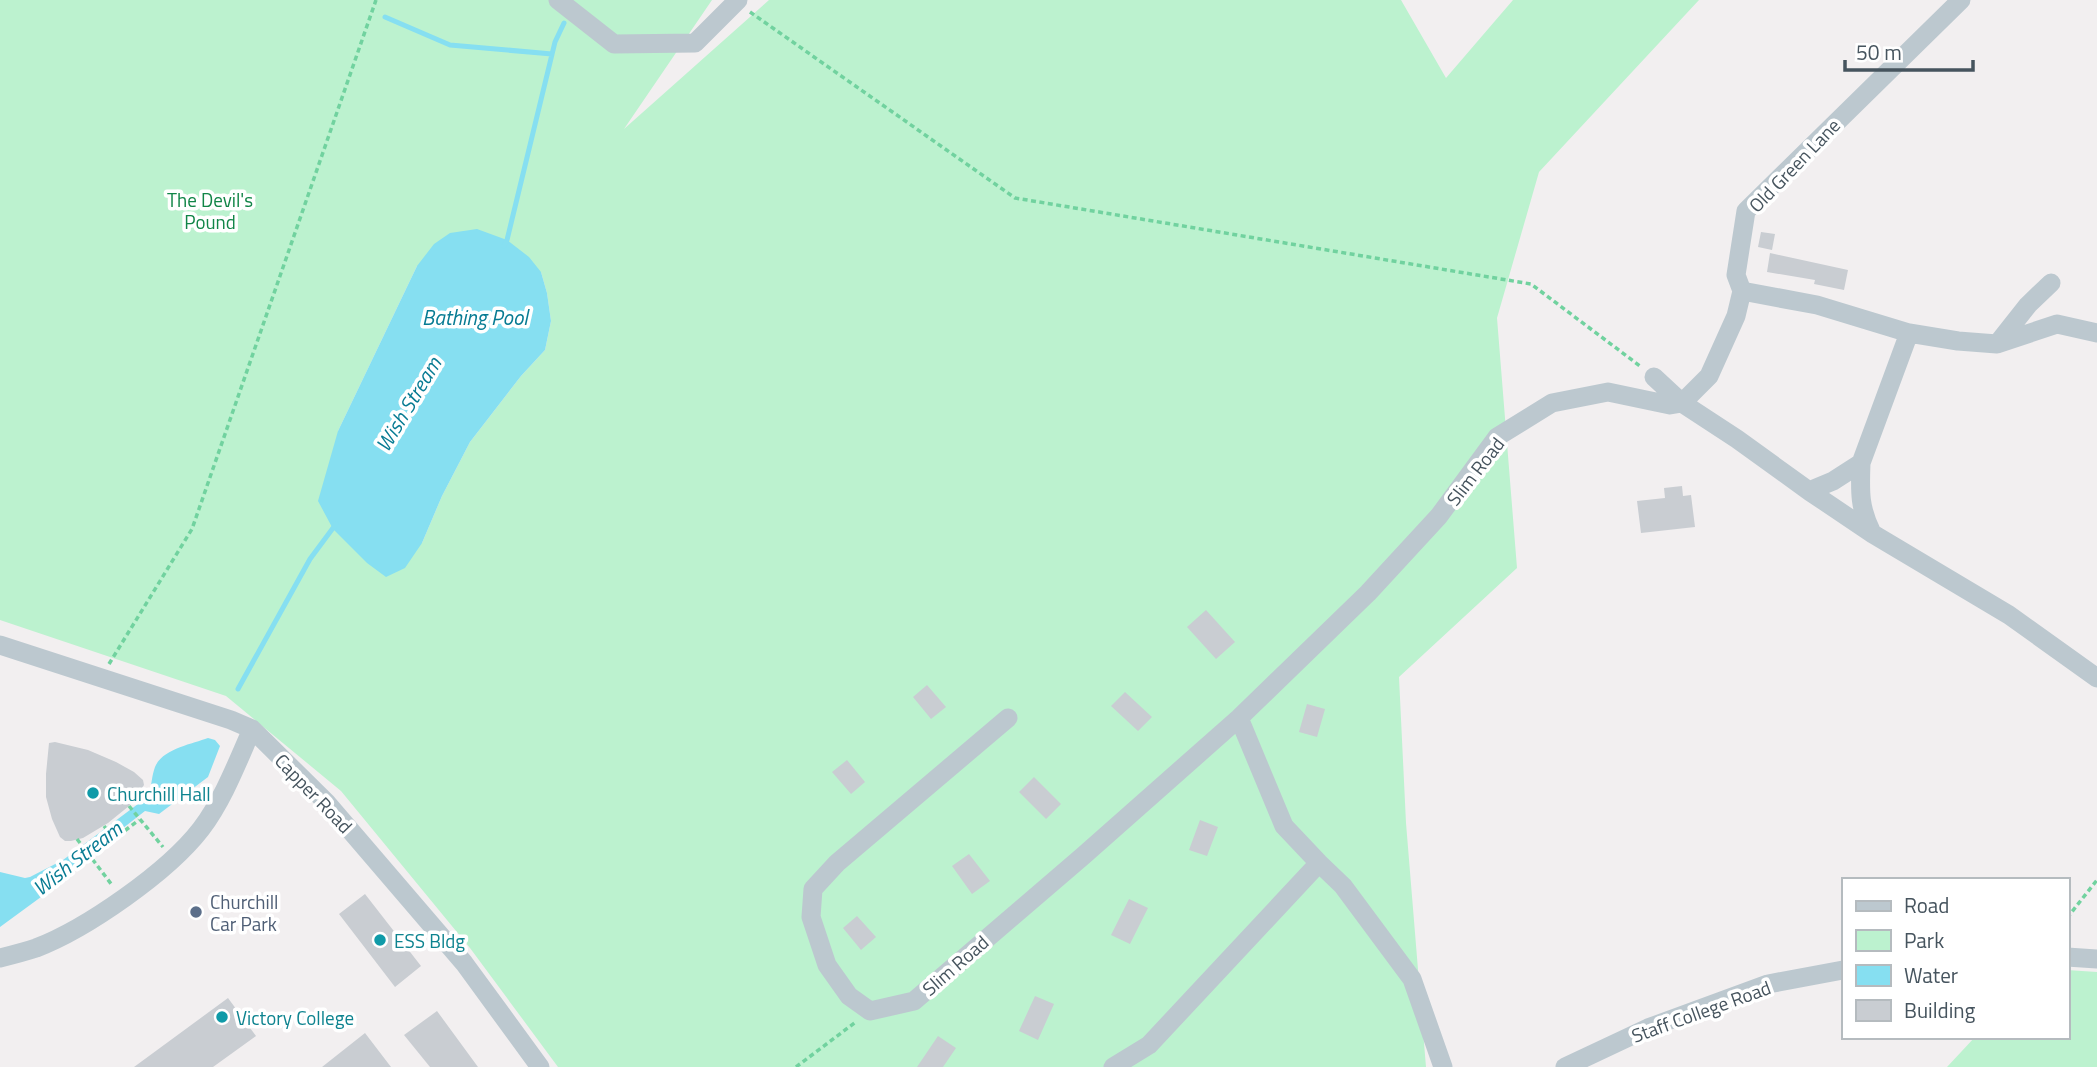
<svg xmlns="http://www.w3.org/2000/svg" width="2097" height="1067" viewBox="0 0 2097 1067" font-family="'Titillium Web',sans-serif">
  <style>
    .green { fill: #bcf2cf; fill-rule: evenodd }
    .water { fill: #86dff1 }
    .lines { fill: none; stroke-linecap: round; stroke-linejoin: round }
    .stream { stroke: #86dff1; stroke-width: 5 }
    .building { fill: #c9cdd2 }
    .path { stroke: #71d29f; stroke-width: 3.5; stroke-dasharray: 5 3.5; stroke-linecap: butt }
    .minor { stroke: #bcc8cf; stroke-width: 19 }
    .culture-dot { fill: #0f9aa8; stroke: #fff; stroke-width: 2.5 }
    .service-dot { fill: #5c6f8a; stroke: #fff; stroke-width: 2.5 }
    .labels { text-anchor: middle; dominant-baseline: central; stroke-width: 7; stroke-linejoin: round; paint-order: stroke }
    .street-label { font-size: 19px; fill: #46545e; stroke: #fff }
    .park-label { font-size: 19px; fill: #118547; stroke: #fff }
    .culture-label { font-size: 19px; fill: #0d838f; stroke: #fff; text-anchor: start }
    .service-label { font-size: 19px; fill: #4e5e75; stroke: #fff; text-anchor: start }
    .water-label { font-size: 21px; font-style: italic; fill: #077b93; stroke: #fff }
  </style>
  <rect width="100%" height="100%" fill="#f2eff0"/>
  <path class="green" d="M 0,0 L 712,0 L 624,129 L 769,0 L 1401,0 L 1446,78 L 1513,0 L 1699,0 L 1539,172 L 1497,318 L 1517,568 L 1399,677 L 1406,823 L 1426,1067 L 558,1067 L 470,948 L 341,791 L 226,696 L 0,620 ZM 417,266 L 541,272 L 547,293 L 551,321 L 545,350 L 521,376 L 470,442 L 442,496 L 422,543 L 338,431 Z
    M 2067,970 L 2097,972 L 2097,1067 L 1947,1067 L 1975,1037 L 2067,1037 Z"/>
  <path class="water" d="M 477,229 L 507,240 L 529,257 L 541,272 L 547,293 L 551,321 L 545,350 L 521,376 L 470,442 L 442,496 L 422,543 L 405,568 L 386,577 L 367,563 L 333,529 L 318,501 L 338,431 L 417,266 L 434,244 L 450,233 Z
    M 208,738 L 215,740 L 220,746 L 208,777 L 159,814 L 145,811 L 73,867 L 71,875 L 0,927 L 0,872 L 25,878 L 30,877 L 63,860 L 150,795 C 151,786 152,775 155,767 C 162,749 192,744 208,738 Z"/>
  <g class="lines">
    <path class="stream" d="M 385,17 L 450,45 L 552,54
      M 504,246 L 507,240 L 555,42 L 564,23
      M 238,689 L 310,559 L 336,524"/>
  </g>
  <path class="building" d="M 1761,232 L 1775,234 L 1772,250 L 1758,247 Z
    M 1770,253 L 1848,270 L 1844,290 L 1814,284 L 1815,280 L 1767,272 Z
    M 1682,486 L 1683,496 L 1691,495 L 1695,527 L 1641,533 L 1637,501 L 1665,498 L 1664,488 Z
    M 1206,610 L 1235,642 L 1216,659 L 1187,627 Z
    M 927,685 L 946,707 L 931,719 L 913,697 Z
    M 1125,692 L 1152,717 L 1138,731 L 1111,706 Z
    M 1307,704 L 1325,709 L 1317,737 L 1299,732 Z
    M 55,742 L 88,750 L 116,762 L 134,772 L 143,780 L 144,785 L 129,806 L 108,823 L 83,838 L 71,841 L 65,841 L 60,837 L 52,819 L 46,797 L 46,774 L 49,743 Z
    M 847,760 L 865,782 L 851,794 L 832,772 Z
    M 1034,777 L 1061,804 L 1046,819 L 1019,792 Z
    M 1200,820 L 1218,827 L 1207,856 L 1189,850 Z
    M 969,854 L 990,881 L 972,894 L 952,866 Z
    M 365,894 L 421,966 L 395,987 L 339,914 Z
    M 1129,899 L 1148,908 L 1130,944 L 1111,935 Z
    M 857,916 L 876,937 L 861,950 L 843,928 Z
    M 1035,996 L 1054,1004 L 1038,1040 L 1019,1031 Z
    M 228,998 L 256,1036 L 213,1067 L 134,1067 Z
    M 437,1011 L 478,1067 L 430,1067 L 404,1035 Z
    M 365,1033 L 391,1067 L 322,1067 Z
    M 938,1036 L 956,1048 L 943,1067 L 917,1067 Z"/>
  <g class="lines">
    <path class="path" d="M 750,12 L 1015,198 L 1531,284 L 1640,366
      M 109,664 L 192,529 L 376,0
      M 129,806 L 163,847
      M 104,826 L 114,839
      M 77,839 L 112,885
      M 91,856 L 139,820
      M 2067,918 L 2097,880
      M 796,1067 L 857,1021"/>
    <path class="minor" d="M 558,0 L 614,44 L 695,43 L 738,0
      M 1742,291 L 1817,305 L 1909,333 L 1861,463 L 1833,481 L 1809,491
      M 1909,333 L 1958,341 L 1997,344 L 2057,324 L 2097,333
      M 1998,343 L 2028,305 L 2051,283
      M 1654,377 L 1682,403 L 1737,439 L 1809,491 L 1873,534 L 2009,615 L 2097,678
      M 1682,403 L 1709,376 L 1736,316 L 1742,291 L 1736,275 L 1746,211 L 1961,0
      M 1861,463 C 1860,491 1859,507 1872,533
      M 0,645 L 231,720 L 252,729 L 326,802 L 464,963 L 540,1067
      M 1008,718 L 837,863 L 813,889 L 811,917 L 827,965 L 849,996 L 870,1011 L 914,1001 L 1083,856 L 1239,718 L 1368,593 L 1439,516 L 1497,437 L 1552,403 L 1608,392 L 1670,405 L 1682,403
      M 1239,718 L 1284,826 L 1319,863 L 1343,886 L 1412,979 L 1443,1067
      M 2067,957 L 2097,959
      M 0,958 C 12,955 24,952 36,948 C 86,929 168,872 201,829 C 223,800 237,763 252,729
      M 1113,1067 L 1149,1045 L 1319,863
      M 1565,1067 L 1648,1028 L 1768,984 L 1843,970"/>
  </g>
  <g class="culture-dot">
    <circle cx="93" cy="793" r="7"/>
    <circle cx="380" cy="940" r="7"/>
    <circle cx="222" cy="1017" r="7"/>
  </g>
  <circle class="service-dot" cx="196" cy="912" r="7"/>
  <g class="labels">
    <g class="street-label">
      <text transform="translate(1794 165) rotate(-46)">Old Green Lane</text>
      <text transform="translate(1475 471) rotate(-52)">Slim Road</text>
      <text transform="translate(314 793) rotate(46)">Capper Road</text>
      <text transform="translate(955 965) rotate(-41)">Slim Road</text>
      <text transform="translate(1701 1011) rotate(-20)">Staff College Road</text>
    </g>
    <g class="park-label">
      <text x="210" y="199">The Devil's<tspan x="210" dy="22">Pound</tspan></text>
    </g>
    <g class="culture-label">
      <text x="107" y="793">Churchill Hall</text>
      <text x="394" y="940">ESS Bldg</text>
      <text x="236" y="1017">Victory College</text>
    </g>
    <g class="service-label">
      <text x="210" y="901">Churchill<tspan x="210" dy="22">Car Park</tspan></text>
    </g>
    <g class="water-label">
      <text x="475" y="317">Bathing Pool</text>
      <text transform="translate(408 404) rotate(-59)">Wish Stream</text>
      <text transform="translate(77 858) rotate(-38)">Wish Stream</text>
    </g>
  </g>
  <rect x="1842" y="878" width="228" height="161" fill="#ffffff" stroke="#b5bbbf" stroke-width="2"/>
  <rect x="1856" y="901" width="35" height="10" fill="#bcc8cf" stroke="#b5bbbf" stroke-width="2"/>
  <text x="1904" y="913" font-size="21" fill="#46545e">Road</text>
  <rect x="1856" y="930" width="35" height="21" fill="#bcf2cf" stroke="#b5bbbf" stroke-width="2"/>
  <text x="1904" y="948" font-size="21" fill="#46545e">Park</text>
  <rect x="1856" y="965" width="35" height="21" fill="#86dff1" stroke="#b5bbbf" stroke-width="2"/>
  <text x="1904" y="983" font-size="21" fill="#46545e">Water</text>
  <rect x="1856" y="1000" width="35" height="21" fill="#c9cdd2" stroke="#b5bbbf" stroke-width="2"/>
  <text x="1904" y="1018" font-size="21" fill="#46545e">Building</text>
  <path d="M1845 60v10h128v-10" fill="none" stroke="#46545e" stroke-width="3.5"/>
  <text x="1856" y="60" font-size="21" fill="#46545e" stroke="#ffffff" stroke-width="5" paint-order="stroke">50 m</text>
</svg>
